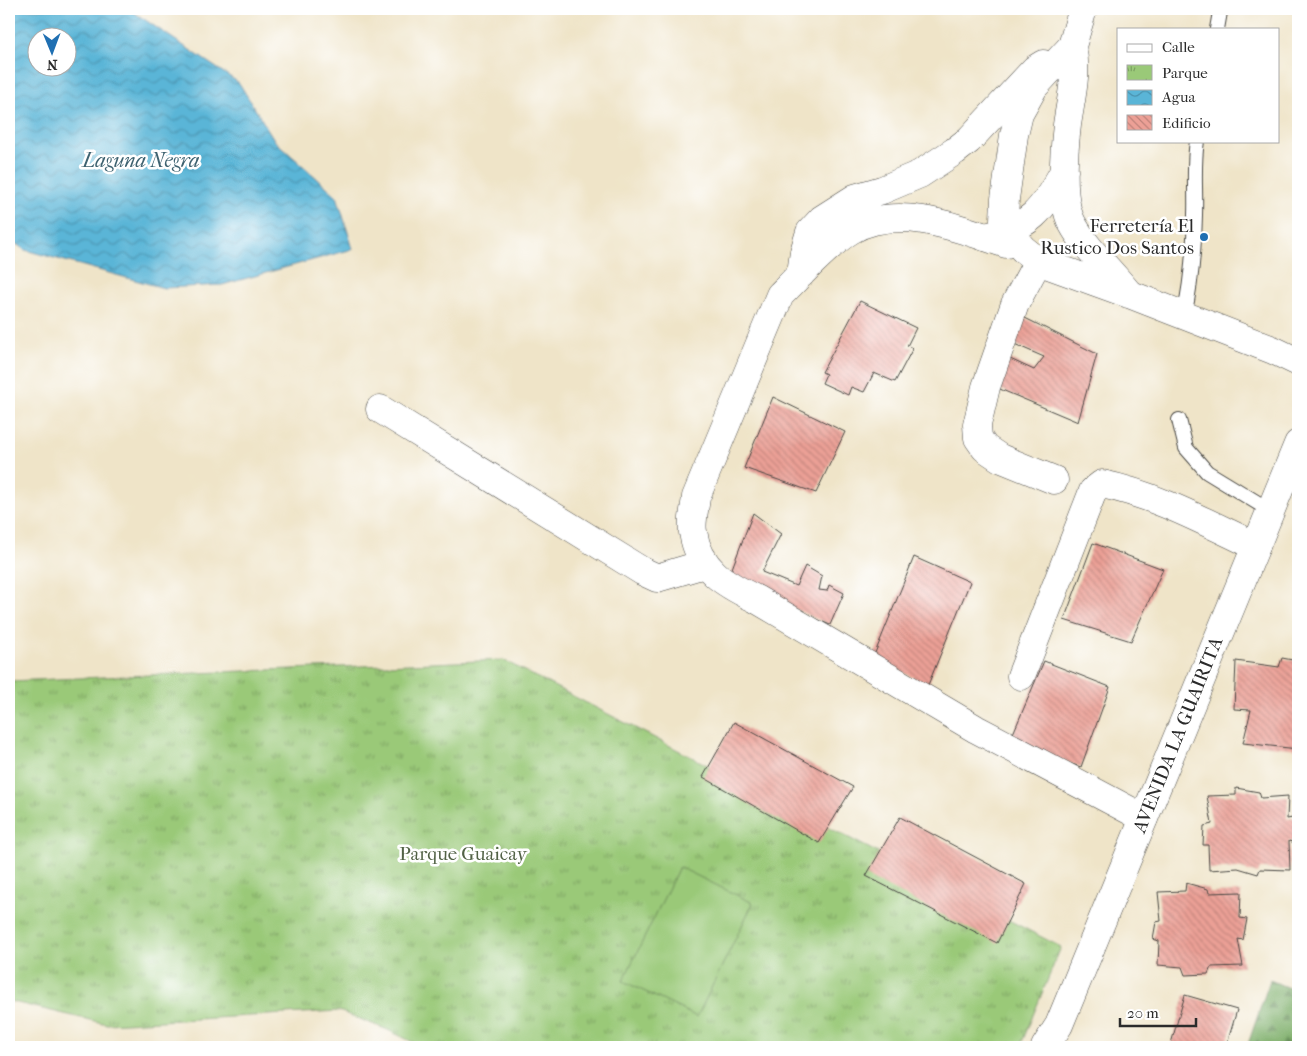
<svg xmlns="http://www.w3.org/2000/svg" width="1307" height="1056" viewBox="0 0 1307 1056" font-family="'IM FELL French Canon',serif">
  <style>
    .forest { fill: url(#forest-firs); stroke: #536c4a }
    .park { fill: url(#park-tufts); stroke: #627a52 }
    .garden { fill: #9ac978; stroke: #627a52 }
    .water { fill: url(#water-waves); stroke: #427081; fill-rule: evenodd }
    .building { fill: url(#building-back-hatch) }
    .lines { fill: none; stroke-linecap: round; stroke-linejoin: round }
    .lane-casing { stroke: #484743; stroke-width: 16 }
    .street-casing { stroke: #484743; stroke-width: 29 }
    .secondary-casing { stroke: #484743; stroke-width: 29 }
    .lane { stroke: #fff; stroke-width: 14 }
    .street { stroke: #fff; stroke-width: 28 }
    .secondary { stroke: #fff; stroke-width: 28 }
    .poi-dot { fill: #1f6fb2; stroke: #fff; stroke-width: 2 }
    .labels { text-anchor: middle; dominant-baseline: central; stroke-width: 5; stroke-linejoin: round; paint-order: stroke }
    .poi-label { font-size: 19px; fill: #2b2b2b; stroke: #fff; text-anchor: end }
    .street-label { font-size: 19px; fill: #2b2b2b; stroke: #fff }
    .park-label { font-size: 19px; fill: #526246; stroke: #fff }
    .water-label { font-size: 20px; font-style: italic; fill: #3e6270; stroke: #fff }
  </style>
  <defs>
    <pattern id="forest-firs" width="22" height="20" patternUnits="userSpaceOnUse" patternTransform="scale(1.25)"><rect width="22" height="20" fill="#7bad68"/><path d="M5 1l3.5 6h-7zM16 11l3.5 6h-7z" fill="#658d56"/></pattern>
    <pattern id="park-tufts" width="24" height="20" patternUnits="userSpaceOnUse" patternTransform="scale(1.25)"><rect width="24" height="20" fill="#9ac978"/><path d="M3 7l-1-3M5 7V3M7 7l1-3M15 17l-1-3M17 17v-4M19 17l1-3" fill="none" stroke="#7ea363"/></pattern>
    <pattern id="water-waves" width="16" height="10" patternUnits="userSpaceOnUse" patternTransform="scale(1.25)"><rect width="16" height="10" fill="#5ab5d7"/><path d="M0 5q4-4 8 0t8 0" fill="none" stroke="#4b93af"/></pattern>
    <pattern id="building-back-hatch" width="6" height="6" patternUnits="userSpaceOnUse" patternTransform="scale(1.25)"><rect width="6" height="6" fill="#eca096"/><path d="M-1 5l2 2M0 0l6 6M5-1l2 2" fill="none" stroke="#bf837b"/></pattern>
  </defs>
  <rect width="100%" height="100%" fill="#fff"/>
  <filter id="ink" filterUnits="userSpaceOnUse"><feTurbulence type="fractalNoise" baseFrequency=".02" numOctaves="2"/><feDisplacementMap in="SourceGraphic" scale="10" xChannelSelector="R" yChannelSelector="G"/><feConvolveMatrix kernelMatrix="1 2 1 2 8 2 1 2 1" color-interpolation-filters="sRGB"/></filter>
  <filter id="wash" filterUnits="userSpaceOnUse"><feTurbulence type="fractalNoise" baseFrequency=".0096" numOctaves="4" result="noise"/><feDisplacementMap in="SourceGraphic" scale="20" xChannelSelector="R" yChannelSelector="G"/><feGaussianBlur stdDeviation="1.12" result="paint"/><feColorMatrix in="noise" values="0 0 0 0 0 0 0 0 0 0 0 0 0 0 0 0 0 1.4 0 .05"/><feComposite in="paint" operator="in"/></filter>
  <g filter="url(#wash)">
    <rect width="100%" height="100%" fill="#efe4c8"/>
    <path class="forest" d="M 1270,980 L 1298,992 L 1298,1047 L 1247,1047 Z"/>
    <path class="park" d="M 503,660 L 1061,947 L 1020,1047 L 423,1047 L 388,1030 L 339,1011 L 107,1024 L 9,1001 L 9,681 Z"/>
    <path class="garden" d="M 679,867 L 753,903 L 697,1017 L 623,981 Z"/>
    <path class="water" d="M 9,9 L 129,9 L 239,83 L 275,141 L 337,196 L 353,249 L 222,285 L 164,288 L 25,250 L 9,239 ZM 38,38 L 68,38 L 68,68 L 38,68 Z"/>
    <g id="blocks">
      <path class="building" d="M 860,301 L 916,328 L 907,346 L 913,348 L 895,382 L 874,373 L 864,392 L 851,387 L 848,395 L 822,383 L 826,374 L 822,372 Z
        M 1023,317 L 1097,354 L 1078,422 L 995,387 L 1008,358 L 1034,370 L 1044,357 L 1012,343 Z
        M 773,397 L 845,432 L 816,493 L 744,468 Z
        M 753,513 L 781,534 L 762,572 L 796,586 L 805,566 L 822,576 L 819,590 L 827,591 L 829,585 L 844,593 L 830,625 L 728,579 Z
        M 1093,543 L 1163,569 L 1131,641 L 1064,620 Z
        M 914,557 L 970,582 L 928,685 L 873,658 Z
        M 1282,658 L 1298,661 L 1298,749 L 1243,743 L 1251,710 L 1234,709 L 1236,661 L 1279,667 Z
        M 1044,661 L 1110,687 L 1081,767 L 1009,743 Z
        M 734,722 L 853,787 L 819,843 L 703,777 Z
        M 1236,788 L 1259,792 L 1261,798 L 1288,796 L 1287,819 L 1298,817 L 1295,843 L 1289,841 L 1290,870 L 1260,869 L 1258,874 L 1238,868 L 1209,870 L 1208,845 L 1203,845 L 1204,826 L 1212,824 L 1207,796 L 1236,795 Z
        M 900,817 L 1026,884 L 997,943 L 866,876 Z
        M 1186,883 L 1208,889 L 1209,893 L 1241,892 L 1240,918 L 1247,919 L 1243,940 L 1238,939 L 1243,966 L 1211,967 L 1208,974 L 1185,975 L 1182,967 L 1158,965 L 1159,941 L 1153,939 L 1156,922 L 1161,921 L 1158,892 L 1185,891 Z
        M 1185,995 L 1237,1010 L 1226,1047 L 1170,1047 Z"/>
    </g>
  </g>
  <g filter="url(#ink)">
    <use href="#blocks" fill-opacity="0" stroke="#484743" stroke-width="1"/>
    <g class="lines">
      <defs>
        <path id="lane" d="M 1217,29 L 1220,12
          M 1184,315 C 1192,282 1194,249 1195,215 C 1196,190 1193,166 1197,141
          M 1179,420 L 1186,448 L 1207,472 L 1271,511"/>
        <path id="street" d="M 1006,244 C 958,228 898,203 851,230 C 829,243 798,277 780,295 L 696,497 C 695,508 691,521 693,532 C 699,570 725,584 756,599 L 976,729 L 1144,818
          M 1038,261 L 1015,304 L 986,387 L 977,425 L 978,438 L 985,448 L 1000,458 L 1054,480
          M 801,274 L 804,252 L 810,232 L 822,219 L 855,198 L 882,190 L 920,174 L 955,151 L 969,140 L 1035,69 L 1043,64
          M 380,409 L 642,571 L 657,578 L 704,564
          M 1021,676 L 1093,491 L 1102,484 C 1156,495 1207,523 1256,546"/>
        <path id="secondary" d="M 1083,9 L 1072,46 L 1034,87 L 1019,114 L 1014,135 L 1005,199 L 1004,220 L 1008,232 L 1023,249 L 1038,261 L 1129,294 L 1273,350 L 1298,362
          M 1072,46 C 1078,74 1071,97 1067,125 C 1064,151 1060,200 1072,223 C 1086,249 1111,271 1129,294
          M 985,237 C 1030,228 1043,210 1064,171
          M 1045,1047 L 1059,1025 L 1298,444"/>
      </defs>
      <use href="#lane" class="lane-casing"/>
      <use href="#street" class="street-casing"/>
      <use href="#secondary" class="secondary-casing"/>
      <use href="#lane" class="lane"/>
      <use href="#street" class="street"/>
      <use href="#secondary" class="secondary"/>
    </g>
  </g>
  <circle class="poi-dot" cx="1204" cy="237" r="5"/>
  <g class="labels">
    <g class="poi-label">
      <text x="1194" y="226">Ferretería El<tspan x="1194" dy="22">Rustico Dos Santos</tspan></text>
    </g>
    <g class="street-label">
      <text transform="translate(1178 735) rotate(-68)">AVENIDA LA GUAIRITA</text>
    </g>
    <g class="park-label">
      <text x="463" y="854">Parque Guaicay</text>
    </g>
    <g class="water-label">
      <text x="141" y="160">Laguna Negra</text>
    </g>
  </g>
  <rect width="1307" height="1056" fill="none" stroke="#fff" stroke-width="30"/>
  <rect x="1117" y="28" width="162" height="115" fill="#ffffff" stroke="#aaaaaa"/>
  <rect x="1127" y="44" width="25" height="8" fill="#ffffff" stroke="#aaaaaa"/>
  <text x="1162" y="52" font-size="15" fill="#2b2b2b">Calle</text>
  <rect x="1127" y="65" width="25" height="15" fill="url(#park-tufts)" stroke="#aaaaaa"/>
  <text x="1162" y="78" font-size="15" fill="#2b2b2b">Parque</text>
  <rect x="1127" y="90" width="25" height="15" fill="url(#water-waves)" stroke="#aaaaaa"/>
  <text x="1162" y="102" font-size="15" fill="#2b2b2b">Agua</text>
  <rect x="1127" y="115" width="25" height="15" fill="url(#building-back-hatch)" stroke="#aaaaaa"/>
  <text x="1162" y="128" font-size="15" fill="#2b2b2b">Edificio</text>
  <g transform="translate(52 52) rotate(179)"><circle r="24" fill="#ffffff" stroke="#aaaaaa"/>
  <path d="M0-4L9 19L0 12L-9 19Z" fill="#1f6fb2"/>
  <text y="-8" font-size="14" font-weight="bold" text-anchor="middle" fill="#2b2b2b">N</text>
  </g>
  <path d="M1120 1018v8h76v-8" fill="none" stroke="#2b2b2b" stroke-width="2.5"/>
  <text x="1127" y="1018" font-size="15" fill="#2b2b2b" stroke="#ffffff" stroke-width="4" paint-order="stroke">20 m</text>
</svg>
